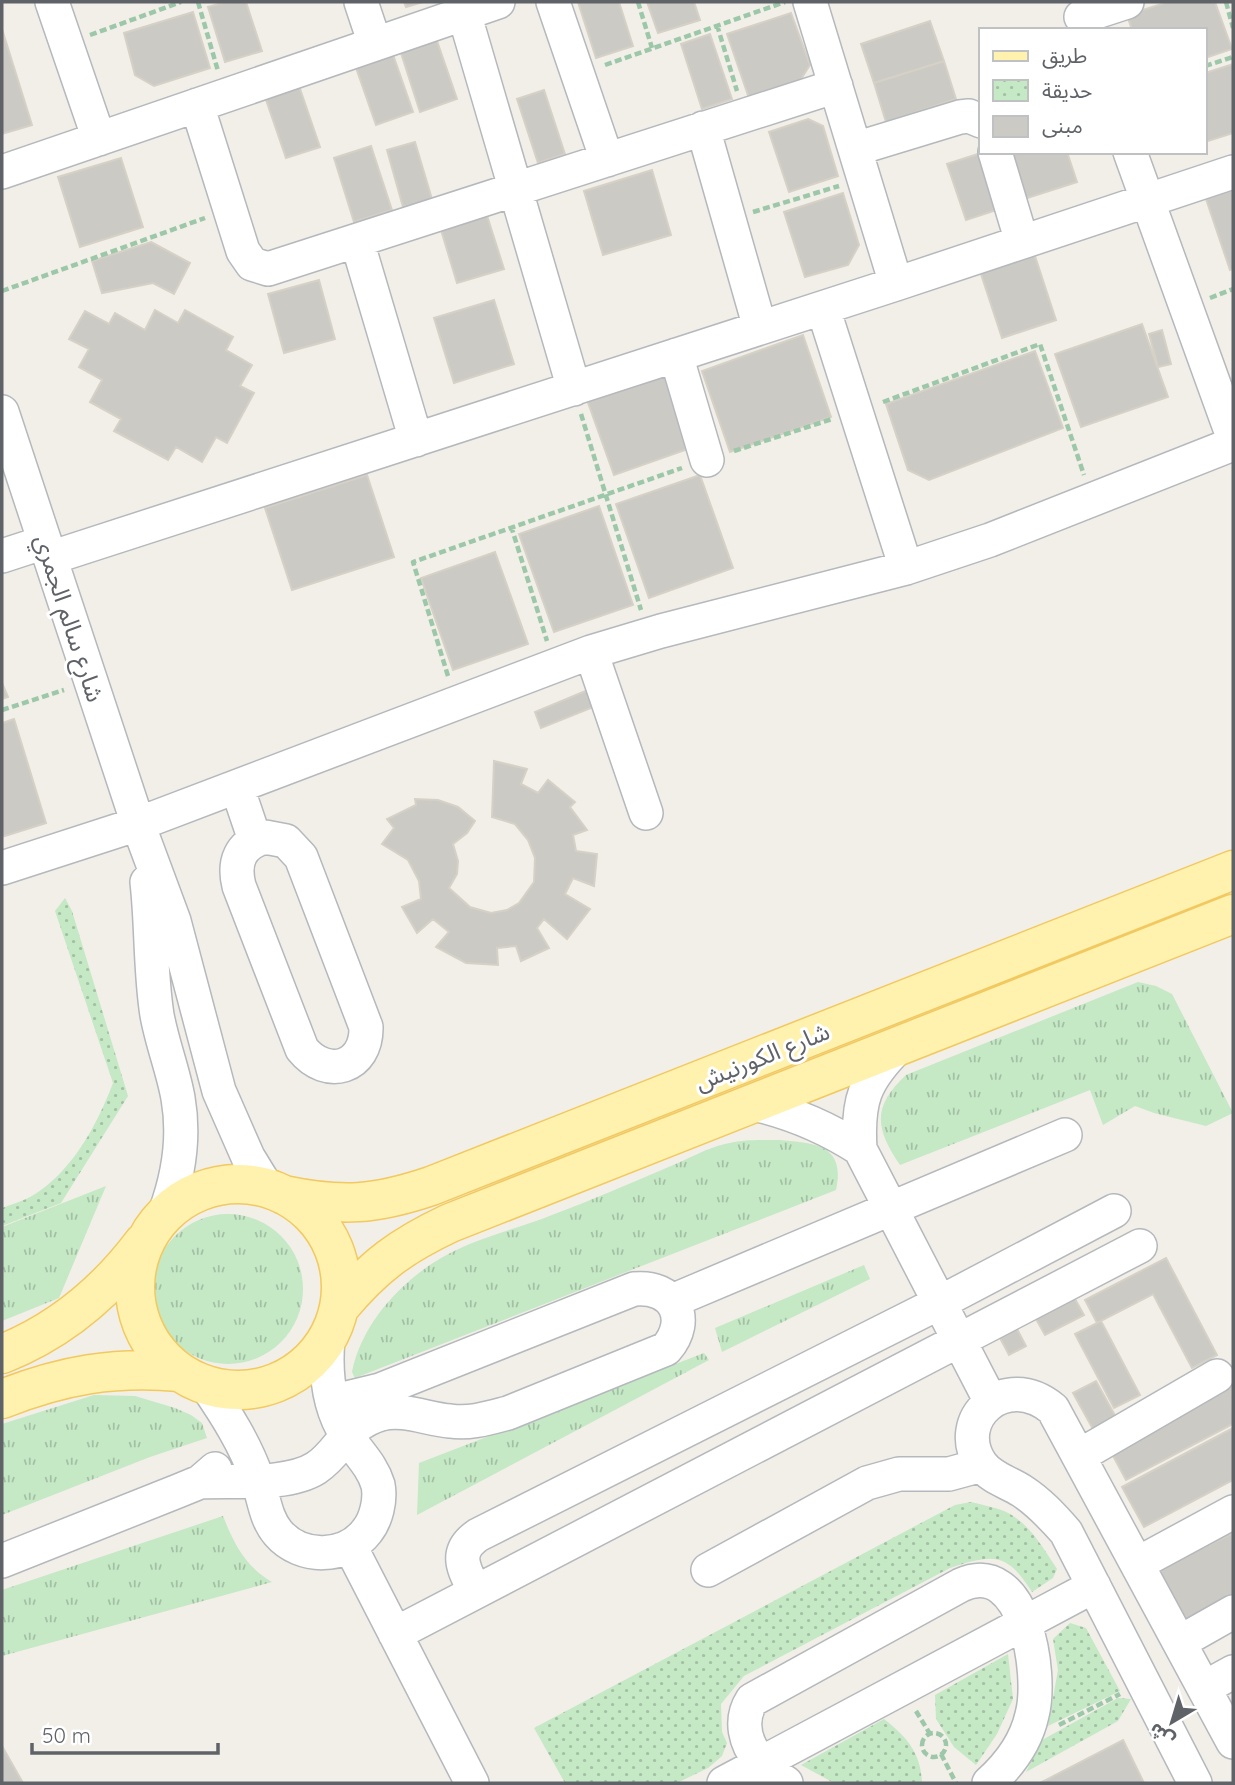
<svg xmlns="http://www.w3.org/2000/svg" width="1235" height="1785" viewBox="0 0 1235 1785" font-family="Quicksand,'Noto Sans Arabic',sans-serif">
  <style>
    .grass { fill: url(#grass-tufts) }
    .park { fill: url(#park-dots) }
    .building { fill: #cccac5; stroke: #d6d1c6; stroke-width: 2 }
    .lines { fill: none; stroke-linecap: round; stroke-linejoin: round }
    .minor-casing { stroke: #b5b8bc; stroke-width: 36 }
    .major-casing { stroke: #f2c960; stroke-width: 41 }
    .path { stroke: #9cc7a9; stroke-width: 4.5; stroke-dasharray: 7 3.5; stroke-linecap: butt }
    .minor { stroke: #fff; stroke-width: 33 }
    .major { stroke: #fff2af; stroke-width: 38 }
    .labels { text-anchor: middle; dominant-baseline: central; stroke-width: 6; stroke-linejoin: round; paint-order: stroke }
    .street-label { font-size: 24px; fill: #5f6368; stroke: #fff }
  </style>
  <defs>
    <pattern id="grass-tufts" width="24" height="20" patternUnits="userSpaceOnUse" patternTransform="scale(1.75)"><rect width="24" height="20" fill="#c5e8c5"/><path d="M3 7l-1-3M5 7V3M7 7l1-3M15 17l-1-3M17 17v-4M19 17l1-3" fill="none" stroke="#a3c0a4"/></pattern>
    <pattern id="park-dots" width="8" height="8" patternUnits="userSpaceOnUse" patternTransform="scale(1.75)"><rect width="8" height="8" fill="#c5e8c5"/><path d="M2 2h.1M6 6h.1" fill="none" stroke="#a3c0a4" stroke-width="1.8" stroke-linecap="round"/></pattern>
  </defs>
  <rect width="100%" height="100%" fill="#f1efe8"/>
  <path class="grass" d="M 1138,982 L 1156,986 L 1172,994 L 1233,1113 L 1206,1126 L 1154,1113 L 1135,1106 L 1103,1125 L 1090,1090 L 900,1165 C 875,1128 872,1107 906,1075 Z
    M 779,1140 C 814,1143 846,1144 836,1190 L 355,1378 L 352,1372 C 361,1327 395,1288 433,1263 C 469,1239 512,1231 552,1215 C 592,1200 631,1183 671,1166 C 688,1159 707,1148 725,1144 C 742,1139 761,1140 779,1140 Z
    M 106,1186 L 59,1298 L 2,1321 L 2,1227 Z
    M153 1289a75 75 0 1 1 150 0a75 75 0 1 1-150 0Z
    M 864,1265 L 870,1279 L 722,1352 L 715,1328 Z
    M 704,1353 L 709,1360 L 417,1515 L 419,1463 Z
    M 94,1395 L 135,1396 L 175,1408 L 191,1415 L 202,1423 L 207,1438 L 150,1457 L 2,1515 L 2,1424 Z
    M 223,1516 C 234,1544 245,1566 272,1582 L 2,1656 L 2,1590 Z"/>
  <path class="park" d="M 65,898 L 72,911 L 128,1096 L 61,1203 L 2,1226 L 2,1208 C 12,1204 23,1201 32,1196 C 72,1172 97,1125 113,1083 L 55,911 Z
    M 971,1502 C 982,1505 994,1507 1004,1511 C 1029,1522 1043,1548 1057,1569 L 1053,1578 L 1032,1592 C 1007,1552 993,1554 950,1568 L 744,1676 L 721,1704 L 722,1732 L 727,1743 L 722,1756 L 708,1768 L 677,1783 L 565,1783 L 534,1728 L 955,1505 Z
    M 1070,1623 L 1086,1628 L 1120,1691 L 1048,1726 L 1058,1670 L 1053,1639 Z
    M 1008,1654 L 1013,1699 L 997,1734 L 976,1765 L 954,1747 L 936,1719 L 935,1695 Z
    M 1118,1698 L 1131,1699 L 1118,1721 L 1026,1772 L 1042,1740 Z
    M 884,1719 C 907,1737 921,1753 922,1783 L 834,1783 L 801,1765 Z"/>
  <path class="building" d="M 225,2 L 246,2 L 262,51 L 225,62 L 208,7 Z
    M 404,2 L 423,2 L 406,7 Z
    M 578,2 L 619,2 L 633,46 L 596,58 Z
    M 647,2 L 694,2 L 700,20 L 658,33 Z
    M 1168,2 L 1215,2 L 1232,49 L 1205,58 L 1205,30 L 1132,30 L 1127,15 Z
    M 193,12 L 210,68 L 154,86 L 135,75 L 124,33 Z
    M 791,13 L 810,65 L 798,84 L 749,98 L 727,34 Z
    M 930,21 L 944,61 L 874,83 L 861,44 Z
    M 2,29 L 32,125 L 2,134 Z
    M 710,34 L 732,99 L 702,109 L 681,44 Z
    M 436,38 L 457,99 L 420,112 L 400,50 Z
    M 390,46 L 413,112 L 376,125 L 353,59 Z
    M 944,61 L 956,99 L 886,122 L 874,83 Z
    M 1233,64 L 1233,133 L 1205,142 L 1205,73 Z
    M 298,83 L 320,147 L 286,158 L 264,94 Z
    M 544,90 L 565,154 L 538,163 L 517,99 Z
    M 808,119 L 823,126 L 838,176 L 789,192 L 769,132 Z
    M 415,142 L 432,199 L 403,207 L 387,150 Z
    M 371,146 L 392,210 L 354,222 L 334,158 Z
    M 984,152 L 1006,207 L 966,220 L 947,164 Z
    M 1005,152 L 1067,152 L 1077,182 L 1021,200 Z
    M 121,158 L 143,227 L 80,247 L 58,177 Z
    M 652,170 L 671,235 L 603,255 L 584,191 Z
    M 1233,190 L 1233,269 L 1230,270 L 1206,199 Z
    M 843,193 L 859,245 L 848,265 L 805,277 L 784,212 Z
    M 484,206 L 504,269 L 457,283 L 438,220 Z
    M 151,242 L 190,263 L 174,294 L 153,283 L 102,293 L 92,261 Z
    M 1033,250 L 1056,320 L 1002,338 L 979,268 Z
    M 319,280 L 335,339 L 284,353 L 268,294 Z
    M 494,300 L 514,364 L 454,383 L 434,318 Z
    M 155,310 L 178,323 L 185,310 L 233,337 L 226,350 L 252,365 L 240,386 L 254,393 L 227,443 L 216,437 L 202,462 L 176,447 L 168,460 L 114,431 L 121,419 L 90,402 L 102,380 L 79,367 L 89,349 L 69,339 L 85,311 L 109,324 L 115,313 L 145,330 Z
    M 1142,324 L 1168,397 L 1081,427 L 1055,354 Z
    M 1162,330 L 1171,364 L 1158,367 L 1149,334 Z
    M 803,335 L 831,417 L 730,452 L 702,371 Z
    M 1035,351 L 1063,428 L 929,480 L 908,470 L 886,404 Z
    M 664,370 L 691,448 L 614,475 L 586,397 Z
    M 367,475 L 394,557 L 292,590 L 265,508 Z
    M 700,475 L 733,568 L 649,598 L 616,504 Z
    M 599,506 L 633,605 L 554,632 L 519,534 Z
    M 495,552 L 528,644 L 453,670 L 421,578 Z
    M 2,683 L 8,697 L 2,699 Z
    M 590,689 L 596,706 L 541,728 L 535,712 Z
    M 14,719 L 46,823 L 2,837 L 2,723 Z
    M 494,761 L 527,769 L 521,784 L 538,793 L 548,780 L 575,802 L 570,807 L 587,830 L 573,835 L 576,851 L 597,854 L 594,886 L 573,878 L 565,894 L 590,909 L 567,939 L 544,919 L 537,928 L 549,948 L 521,961 L 516,946 L 497,948 L 498,965 L 466,963 L 436,947 L 449,932 L 433,919 L 417,933 L 402,907 L 421,899 L 419,881 L 408,860 L 382,844 L 394,828 L 387,819 L 416,805 L 415,799 L 438,800 L 458,807 L 475,821 L 467,833 L 453,844 L 458,861 L 457,874 L 449,888 L 470,907 L 491,913 L 507,910 L 519,903 L 534,882 L 535,858 L 528,840 L 515,824 L 492,817 Z
    M 1166,1258 L 1217,1355 L 1192,1368 L 1153,1294 L 1097,1323 L 1085,1300 Z
    M 1075,1299 L 1084,1315 L 1045,1335 L 1036,1319 Z
    M 1101,1321 L 1140,1395 L 1114,1408 L 1075,1334 Z
    M 1017,1329 L 1026,1346 L 1009,1355 L 1000,1338 Z
    M 1231,1377 L 1233,1424 L 1126,1480 L 1111,1452 Z
    M 1096,1381 L 1117,1419 L 1094,1431 L 1073,1393 Z
    M 1233,1428 L 1233,1480 L 1144,1527 L 1122,1487 Z
    M 1233,1533 L 1233,1605 L 1189,1630 L 1159,1569 Z
    M 1123,1740 L 1144,1783 L 1040,1783 Z
    M 2,1746 L 23,1783 L 2,1783 Z"/>
  <g class="lines">
    <defs>
      <path id="minor" d="M 52,2 L 99,139
        M 361,2 L 375,44
        M 553,2 L 607,160
        M 810,2 L 896,284
        M 464,13 L 574,389
        M 1081,17 L 1127,2
        M 197,105 L 243,251 L 252,264 L 268,269 L 836,86
        M 703,128 L 760,328
        M 855,149 L 960,117 L 969,116 L 981,121
        M 995,152 L 1022,242
        M 1130,152 L 1233,437
        M 2,172 L 498,2
        M 357,241 L 416,440
        M 823,308 L 906,568
        M 676,355 L 707,460
        M 2,412 L 138,824 L 174,921 L 219,1091 L 248,1157 L 267,1188
        M 2,556 L 45,542
        M 50,558 L 896,284 L 1233,172
        M 591,652 L 646,813
        M 237,787 L 255,840
        M 265,837 L 286,841 L 301,857 L 366,1027 C 367,1068 327,1080 302,1049 L 239,886 C 233,862 240,844 265,837 Z
        M 2,868 L 138,824 L 591,652 L 661,631 L 906,568 L 990,540 L 1233,444
        M 147,882 C 152,926 150,971 157,1015 C 162,1043 173,1070 178,1098 C 185,1138 179,1175 165,1213
        M 898,1047 C 864,1081 857,1101 860,1149 L 991,1402
        M 754,1104 C 793,1113 826,1127 860,1149
        M 672,1301 L 1065,1135
        M 206,1385 C 226,1414 245,1444 257,1478 C 264,1497 265,1518 278,1533 C 301,1560 346,1559 367,1531 C 376,1520 381,1500 378,1485 C 372,1465 358,1453 347,1436 C 328,1407 325,1371 328,1338
        M 1079,1456 L 1217,1376
        M 200,1482 C 233,1480 288,1486 316,1468 C 342,1451 344,1425 381,1414 C 403,1408 427,1419 450,1421 C 470,1424 489,1418 508,1413 L 666,1349 C 692,1319 674,1285 634,1289 L 380,1390 L 347,1398 L 331,1397
        M 350,1546 L 472,1783
        M 2,1561 L 178,1491 L 200,1482 L 215,1469
        M 1137,1564 L 1233,1512
        M 708,1570 L 867,1483 L 899,1474 L 949,1474 L 982,1465
        M 475,1592 C 465,1570 452,1553 478,1535 L 939,1303 L 1114,1211
        M 395,1634 L 1140,1246
        M 1180,1642 L 1233,1612
        M 1204,1688 L 1233,1672
        M 724,1783 L 1094,1586
        M 786,1783 C 778,1777 766,1771 760,1762 C 745,1743 739,1720 752,1700 L 961,1585 C 1025,1556 1043,1674 1032,1715 C 1026,1742 1009,1765 989,1783
        M 1195,1783 L 1066,1532 C 1052,1516 1039,1502 1022,1491 C 1008,1482 991,1478 981,1464 C 951,1420 1005,1369 1053,1409 L 1233,1742"/>
      <path id="major" d="M135 1287a103 103 0 1 1 206 0a103 103 0 1 1-206 0Z
        M 284,1195 C 342,1207 375,1205 431,1186 L 1233,870
        M 339,1308 C 374,1266 401,1246 450,1223 L 1233,914
        M 2,1354 C 60,1331 106,1292 143,1243
        M 2,1399 C 63,1375 114,1366 180,1372"/>
    </defs>
    <use href="#minor" class="minor-casing"/>
    <use href="#major" class="major-casing"/>
    <path class="path" d="M 198,2 L 218,71
      M 638,2 L 652,48
      M 1226,2 L 1233,28
      M 717,25 L 737,91
      M 90,35 L 181,2
      M 605,65 L 785,2
      M 1205,66 L 1233,57
      M 753,212 L 839,186
      M 2,291 L 205,218
      M 1210,298 L 1233,289
      M 883,402 L 1040,344 L 1084,475
      M 581,414 L 641,610
      M 734,451 L 832,419
      M 511,526 L 547,641
      M 448,676 L 413,562 L 682,468
      M 2,710 L 64,690
      M 916,1711 L 930,1734
      M 1059,1725 L 1120,1694
      M922 1745a12 12 0 1 1 24 0a12 12 0 1 1-24 0Z
      M 941,1754 L 956,1783"/>
    <use href="#minor" class="minor"/>
    <use href="#major" class="major"/>
  </g>
  <g class="labels">
    <g class="street-label">
      <text transform="translate(70 618) rotate(72)">شارع سالم الجمري</text>
      <text transform="translate(762 1056) rotate(-22)">شارع الكورنيش</text>
    </g>
  </g>
  <rect width="1235" height="1785" fill="none" stroke="#5f6368" stroke-width="7"/>
  <rect x="979" y="28" width="228" height="126" fill="#ffffff" stroke="#bfc1c3" stroke-width="2"/>
  <rect x="993" y="51" width="35" height="10" fill="#fff2af" stroke="#bfc1c3" stroke-width="2"/>
  <text x="1042" y="63" font-size="21" fill="#5f6368">طريق</text>
  <rect x="993" y="80" width="35" height="21" fill="url(#park-dots)" stroke="#bfc1c3" stroke-width="2"/>
  <text x="1042" y="98" font-size="21" fill="#5f6368">حديقة</text>
  <rect x="993" y="116" width="35" height="21" fill="#cccac5" stroke="#bfc1c3" stroke-width="2"/>
  <text x="1042" y="133" font-size="21" fill="#5f6368">مبنى</text>
  <g transform="translate(1172 1722) rotate(218)" stroke="#ffffff" stroke-width="5" paint-order="stroke">
  <path d="M0-5L12 26L0 18L-12 26Z" fill="#5f6368"/>
  <text y="-10" font-size="19" font-weight="bold" text-anchor="middle" fill="#5f6368">ش</text>
  </g>
  <path d="M32 1743v10h186v-10" fill="none" stroke="#5f6368" stroke-width="3.5"/>
  <text x="42" y="1743" font-size="21" fill="#5f6368" stroke="#ffffff" stroke-width="5" paint-order="stroke">50 m</text>
</svg>
